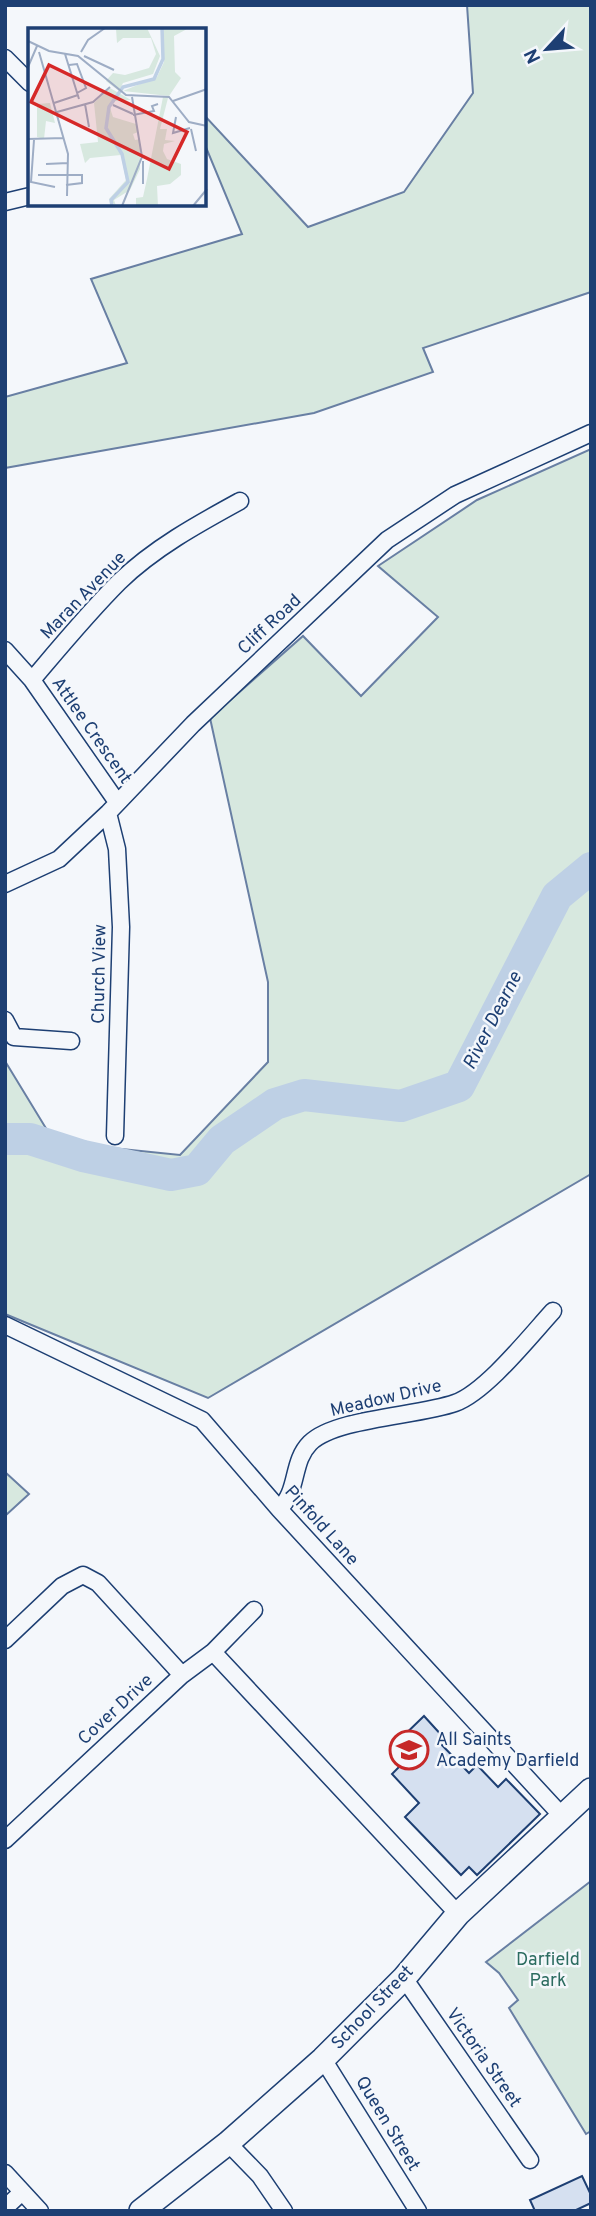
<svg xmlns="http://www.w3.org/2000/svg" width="596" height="2216" viewBox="0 0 596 2216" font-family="Overpass,sans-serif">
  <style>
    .green { fill: #d7e8df; stroke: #687fa3; stroke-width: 2 }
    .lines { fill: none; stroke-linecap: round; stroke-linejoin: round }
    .river { stroke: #bed0e5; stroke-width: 32 }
    .building { fill: #d5e0f0; stroke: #1d3f73; stroke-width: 2 }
    .street-casing { stroke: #1d3f73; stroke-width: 19 }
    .secondary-casing { stroke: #1d3f73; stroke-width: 26 }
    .street { stroke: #f4f7fb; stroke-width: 16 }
    .secondary { stroke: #f4f7fb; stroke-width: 23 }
    .labels { text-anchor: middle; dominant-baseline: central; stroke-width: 5; stroke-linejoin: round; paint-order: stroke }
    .street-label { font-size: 18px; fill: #1d3f73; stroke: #f4f7fb }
    .poi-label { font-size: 18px; fill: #1d3f73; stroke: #f4f7fb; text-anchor: start }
    .park-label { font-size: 18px; fill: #2c6c60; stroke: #f4f7fb }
    .water-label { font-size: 19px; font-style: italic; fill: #1d3f73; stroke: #f4f7fb }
    .inset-river { fill: none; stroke: #bed0e5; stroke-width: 3.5 }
    .inset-road { fill: none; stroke: #9eadc5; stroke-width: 2 }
    .view { fill: #d62828; fill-opacity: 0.15; stroke: #d62828; stroke-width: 3.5 }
    .inset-edge { fill: none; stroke: #1d3f73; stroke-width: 3.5 }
  </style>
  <rect width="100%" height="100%" fill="#f4f7fb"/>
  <path class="green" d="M 467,5 L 591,5 L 591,292 L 423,348 L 433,372 L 314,413 L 5,468 L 5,397 L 127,363 L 91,279 L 242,234 L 205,145 L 205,116 L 308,227 L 404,192 L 473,93 Z
    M 591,449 L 591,1174 L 208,1398 L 5,1314 L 5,1061 L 47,1130 L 102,1147 L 180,1155 L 268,1062 L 268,982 L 210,718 L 303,636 L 361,696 L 438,617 L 378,566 L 477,500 Z
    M 5,1472 L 29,1494 L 5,1516 Z
    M 591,1881 L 591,2131 L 586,2134 L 509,2008 L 518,2000 L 499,1973 L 486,1962 Z"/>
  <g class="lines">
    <path class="river" d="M 5,1139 L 30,1139 L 83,1156 L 171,1175 L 197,1170 L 222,1140 L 253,1119 L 275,1104 L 304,1095 L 401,1106 L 459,1086 L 557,896 L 591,868"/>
  </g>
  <path class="building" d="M 424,1716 L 444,1738 L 439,1742 L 469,1773 L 477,1765 L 498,1787 L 506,1779 L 540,1814 L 477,1875 L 469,1867 L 461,1875 L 405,1817 L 419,1803 L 392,1774 L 406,1760 L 393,1746 Z
    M 582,2176 L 591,2195 L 591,2203 L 574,2211 L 535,2211 L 530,2200 Z"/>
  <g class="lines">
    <defs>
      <path id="street" d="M 5,58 L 30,83
        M 5,202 L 30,196
        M 5,650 L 32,680 L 117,802
        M 32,680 C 60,647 88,613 119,582 C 154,548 198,524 240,501
        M 108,813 L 117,849 L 121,927 L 115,1136
        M 5,884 L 59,859 L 108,813 L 193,724 L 387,540 L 455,495 L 591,433
        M 5,1020 L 14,1037 L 71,1041
        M 5,1325 L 202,1420 L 279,1509 L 562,1816
        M 279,1509 C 299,1491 291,1462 310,1443 C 335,1418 419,1416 455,1403 C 486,1392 530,1336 553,1311
        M 5,1640 L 62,1586 L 83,1575 L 98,1583 L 182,1675
        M 213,1652 L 458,1914
        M 5,1840 L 182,1675 L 213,1652 L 254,1610
        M 404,1978 L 530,2160
        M 323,2059 L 418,2211
        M 228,2143 L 260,2176 L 284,2211
        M 5,2173 L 40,2211
        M 5,2208 L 21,2193"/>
      <path id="secondary" d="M 141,2211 L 228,2143 L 323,2059 L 404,1978 L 458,1914 L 591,1790"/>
    </defs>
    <use href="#street" class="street-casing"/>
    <use href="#secondary" class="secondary-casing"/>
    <use href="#street" class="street"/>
    <use href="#secondary" class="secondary"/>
  </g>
  <defs>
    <symbol id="school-ring" viewBox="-11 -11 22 22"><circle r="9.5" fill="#f4f7fb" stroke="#c62828" stroke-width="1.5"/><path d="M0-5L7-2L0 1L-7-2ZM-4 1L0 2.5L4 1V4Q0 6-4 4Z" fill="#c62828"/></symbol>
  </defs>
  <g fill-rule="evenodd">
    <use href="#school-ring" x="387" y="1728" width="44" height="44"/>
  </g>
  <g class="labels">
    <g class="street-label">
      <text transform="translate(84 596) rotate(-46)">Maran Avenue</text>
      <text transform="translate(270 625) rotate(-43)">Cliff Road</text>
      <text transform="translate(91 731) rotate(55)">Attlee Crescent</text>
      <text transform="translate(100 974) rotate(-89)">Church View</text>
      <text transform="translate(386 1399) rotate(-13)">Meadow Drive</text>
      <text transform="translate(321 1526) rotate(48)">Pinfold Lane</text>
      <text transform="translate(116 1710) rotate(-43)">Cover Drive</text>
      <text transform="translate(373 2008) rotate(-46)">School Street</text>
      <text transform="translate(483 2058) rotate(55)">Victoria Street</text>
      <text transform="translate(387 2124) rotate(59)">Queen Street</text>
    </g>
    <g class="poi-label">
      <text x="436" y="1740">All Saints<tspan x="436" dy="21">Academy Darfield</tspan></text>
    </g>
    <g class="park-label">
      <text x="548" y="1960">Darfield<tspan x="548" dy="21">Park</tspan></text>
    </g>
    <g class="water-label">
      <text transform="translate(493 1021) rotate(-63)">River Dearne</text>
    </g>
  </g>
  <g transform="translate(28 28)">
    <rect width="178" height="178" fill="#f4f7fb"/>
    <path d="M 119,0 L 132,28 L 125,46 L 95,55 L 91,63 L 78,53 L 85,45 L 97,47 L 121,40 L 128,26 L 123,10 L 95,10 L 89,15 L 88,1 ZM 133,0 L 159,1 L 146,8 L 147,44 L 153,50 L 141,68 L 95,63 L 129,49 L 136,34 ZM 82,60 L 103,72 L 87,73 L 82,80 L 85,89 L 108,96 L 110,104 L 105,106 L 107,112 L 112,111 L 112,141 L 102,162 L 86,172 L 88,178 L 81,171 L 98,152 L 93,127 L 62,130 L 57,135 L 52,116 L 70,114 L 66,75 ZM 135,69 L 140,70 L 132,101 L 139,101 L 137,112 L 147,113 L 136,116 L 135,123 L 139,131 L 153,136 L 153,147 L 142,156 L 129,158 L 130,178 L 108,178 L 108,170 L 115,169 L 119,151 ZM 22,75 L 27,95 L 18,93 L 16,111 L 9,109 L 9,76 Z" fill="#d7e8df"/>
    <path class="inset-river" d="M 84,178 L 83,172 L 100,154 L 94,126 L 78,100 L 81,79 L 95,59 L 126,51 L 135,31 L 134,0"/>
    <path class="inset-road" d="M 0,13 L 21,23 L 50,28 L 98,67 L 141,69 L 161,94 L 179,98M 11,24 L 40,126 L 39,168M 53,24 L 60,12 L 77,0M 37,26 L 51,71M 56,28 L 86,42M 41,37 L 49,36 L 58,60 L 49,65M 0,39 L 9,18M 145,73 L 179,61M 26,75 L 50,67M 57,76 L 61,99M 85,77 L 105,86M 29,84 L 65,74 L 82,59M 105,87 L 126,83 L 124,78 L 130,76M 148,89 L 145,105 L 162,100M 163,101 L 168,123M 0,111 L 36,110M 6,112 L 3,154 L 27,159M 18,136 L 40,135M 10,147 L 54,147 L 54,155 L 38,157M 115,156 L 115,133M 94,178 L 114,129 L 104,69M 165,178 L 179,161"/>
    <path class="view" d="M 21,37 L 159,104 L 141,141 L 3,74 Z"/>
    <rect width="178" height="178" class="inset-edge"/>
  </g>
  <rect width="596" height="2216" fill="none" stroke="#1d3f73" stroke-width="14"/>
  <g transform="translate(547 49) rotate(244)" stroke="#f4f7fb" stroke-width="5" paint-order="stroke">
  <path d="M0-5L12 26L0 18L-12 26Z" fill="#1d3f73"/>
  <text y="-10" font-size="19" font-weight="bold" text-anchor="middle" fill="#1d3f73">N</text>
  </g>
</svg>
